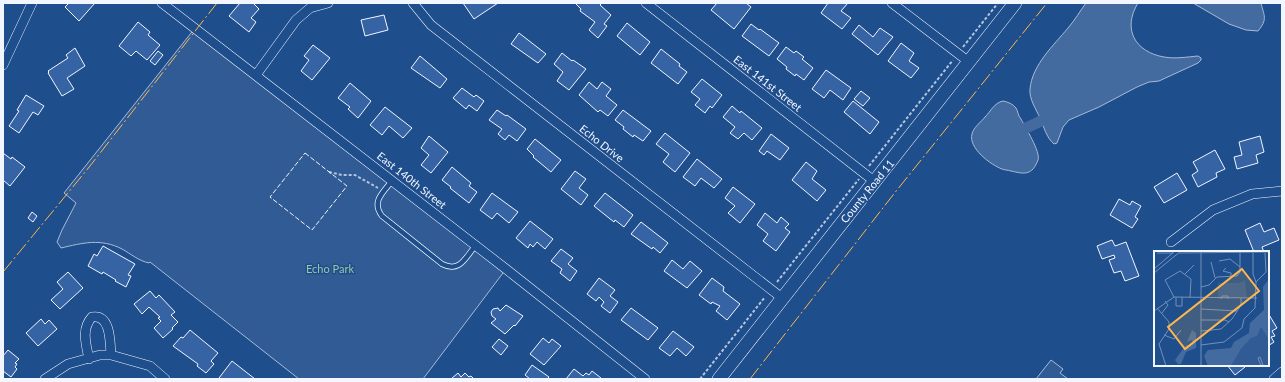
<svg xmlns="http://www.w3.org/2000/svg" width="1285" height="382" viewBox="0 0 1285 382" font-family="Lato,sans-serif">
  <style>
    .green { fill: #305b95; stroke: #a8bbd7 }
    .water { fill: #446ba0; stroke: #a8bbd7 }
    .lines { fill: none; stroke-linecap: round; stroke-linejoin: round }
    .canal { stroke: #446ba0; stroke-width: 11 }
    .building { fill: #3563a3; stroke: #f2f6ff }
    .lane-casing { stroke: #f2f6ff; stroke-width: 6 }
    .street-casing { stroke: #f2f6ff; stroke-width: 10 }
    .secondary-casing { stroke: #f2f6ff; stroke-width: 14 }
    .path { stroke: #b3c4dc; stroke-width: 2; stroke-dasharray: 3 2; stroke-linecap: butt }
    .lane { stroke: #1f4e8c; stroke-width: 4.5 }
    .street { stroke: #1f4e8c; stroke-width: 9 }
    .secondary { stroke: #1f4e8c; stroke-width: 13 }
    .fence { stroke: #f2f6ff; stroke-width: 1; stroke-dasharray: 5 2; stroke-linecap: butt }
    .power { stroke: #ffb74d; stroke-width: 1; stroke-dasharray: 14 3 2 3; stroke-linecap: butt }
    .labels { text-anchor: middle; dominant-baseline: central; stroke-width: 3; stroke-linejoin: round; paint-order: stroke }
    .street-label { font-size: 11px; fill: #f2f6ff; stroke: #1f4e8c }
    .park-label { font-size: 11px; fill: #97c8a6; stroke: #1f4e8c }
    .inset-road { fill: none; stroke: #7391ba; stroke-width: 1 }
    .view { fill: #ffb74d; fill-opacity: 0.15; stroke: #ffb74d; stroke-width: 2 }
    .inset-edge { fill: none; stroke: #f2f6ff; stroke-width: 2 }
  </style>
  <rect width="100%" height="100%" fill="#1f4e8c"/>
  <path class="green" d="M 195,28 L 506,269 L 423,379 L 299,379 L 150,262 L 149,263 C 139,261 131,254 122,249 C 101,238 82,243 61,248 L 57,242 L 62,230 L 76,203 L 64,193 Z
    M 1051,360 L 1063,369 L 1060,373 L 1068,379 L 1036,379 Z"/>
  <path class="water" d="M 1086,3 L 1138,3 C 1122,29 1135,52 1164,57 C 1175,59 1187,57 1198,56 L 1201,58 L 1201,60 L 1198,63 L 1159,81 L 1149,82 L 1137,87 L 1099,107 L 1069,120 L 1063,127 L 1057,143 L 1054,144 C 1046,137 1044,127 1040,118 C 1036,109 1029,99 1030,89 C 1032,65 1054,45 1068,28 C 1075,20 1080,11 1086,3 Z
    M 1193,3 L 1261,3 C 1264,16 1268,19 1258,31 L 1246,30 L 1229,24 Z
    M 1003,101 C 1008,102 1013,104 1016,108 C 1018,111 1018,116 1021,119 C 1025,127 1041,152 1038,160 C 1032,176 1024,174 1011,171 C 1008,170 1004,170 1002,169 C 991,165 968,148 972,134 C 973,128 981,122 985,117 C 991,111 994,103 1003,101 Z"/>
  <g class="lines">
    <path class="canal" d="M 1026,128 L 1041,121"/>
  </g>
  <path class="building" d="M 69,3 L 95,3 L 79,21 L 65,7 Z
    M 240,3 L 253,3 L 259,9 L 251,18 L 256,22 L 249,32 L 229,16 Z
    M 463,3 L 498,3 L 474,19 Z
    M 577,3 L 600,3 L 601,4 L 600,5 L 611,15 L 604,24 L 607,26 L 598,38 L 589,30 L 595,22 L 580,11 L 581,9 L 576,4 Z
    M 717,3 L 746,3 L 751,7 L 734,29 L 711,10 Z
    M 828,3 L 848,3 L 841,11 L 851,18 L 842,29 L 821,13 Z
    M 384,15 L 388,30 L 365,36 L 361,20 Z
    M 138,22 L 150,32 L 148,35 L 160,45 L 147,60 L 136,51 L 131,56 L 119,46 Z
    M 627,23 L 650,42 L 640,55 L 617,36 Z
    M 751,24 L 759,30 L 760,29 L 779,43 L 769,56 L 742,36 Z
    M 859,25 L 873,37 L 880,28 L 893,37 L 878,55 L 852,34 Z
    M 519,33 L 546,54 L 538,63 L 511,44 Z
    M 901,43 L 914,53 L 909,61 L 919,68 L 911,78 L 888,61 Z
    M 313,45 L 330,58 L 312,80 L 301,71 L 309,60 L 304,56 Z
    M 786,47 L 794,53 L 796,51 L 804,57 L 802,59 L 813,68 L 804,80 L 796,74 L 795,76 L 786,69 L 787,67 L 777,59 Z
    M 75,48 L 85,66 L 67,78 L 74,89 L 62,96 L 48,73 L 49,72 L 48,71 L 68,58 L 66,55 Z
    M 661,49 L 680,64 L 679,66 L 687,72 L 678,84 L 651,63 Z
    M 158,51 L 163,55 L 155,65 L 150,61 Z
    M 562,53 L 572,61 L 573,60 L 586,69 L 569,90 L 557,81 L 563,72 L 554,64 Z
    M 420,56 L 447,79 L 440,88 L 411,68 Z
    M 826,70 L 851,88 L 843,100 L 830,90 L 824,98 L 812,89 Z
    M 702,79 L 722,95 L 712,108 L 710,106 L 705,113 L 695,105 L 700,99 L 691,92 Z
    M 589,82 L 597,89 L 602,82 L 611,89 L 606,96 L 617,105 L 608,116 L 600,110 L 598,112 L 579,95 Z
    M 350,83 L 371,101 L 358,118 L 348,109 L 350,107 L 338,98 Z
    M 462,88 L 474,97 L 476,95 L 484,101 L 477,111 L 469,105 L 466,109 L 453,98 Z
    M 861,91 L 870,98 L 863,106 L 854,99 Z
    M 26,95 L 44,106 L 38,115 L 33,112 L 19,133 L 9,126 L 19,111 L 17,110 Z
    M 853,101 L 879,122 L 870,134 L 844,112 Z
    M 732,106 L 740,113 L 741,111 L 762,128 L 752,140 L 744,133 L 738,139 L 730,133 L 735,127 L 723,117 Z
    M 385,107 L 412,128 L 403,138 L 389,126 L 382,135 L 370,125 Z
    M 497,110 L 506,116 L 507,115 L 526,129 L 517,141 L 509,135 L 505,140 L 498,134 L 502,129 L 489,120 Z
    M 623,110 L 651,131 L 643,141 L 634,135 L 633,137 L 623,129 L 624,127 L 615,120 Z
    M 665,133 L 690,153 L 675,172 L 663,162 L 669,154 L 656,144 Z
    M 771,134 L 789,148 L 780,160 L 767,151 L 764,155 L 759,151 Z
    M 429,136 L 448,152 L 431,173 L 421,165 L 429,155 L 421,148 Z
    M 1260,136 L 1264,152 L 1256,155 L 1258,163 L 1237,169 L 1234,157 L 1242,155 L 1239,142 Z
    M 535,139 L 561,160 L 551,172 L 533,157 L 534,156 L 527,149 Z
    M 1215,150 L 1225,169 L 1216,173 L 1217,177 L 1198,187 L 1192,175 L 1198,171 L 1193,162 Z
    M 3,153 L 11,159 L 12,157 L 25,167 L 10,186 L 3,180 Z
    M 697,159 L 722,179 L 714,188 L 701,178 L 695,186 L 683,177 Z
    M 806,162 L 817,171 L 812,179 L 826,190 L 817,201 L 792,180 Z
    M 452,167 L 471,183 L 469,186 L 477,192 L 469,203 L 450,188 L 451,187 L 442,180 Z
    M 575,171 L 586,179 L 579,188 L 588,195 L 581,205 L 561,189 Z
    M 1177,173 L 1187,190 L 1164,203 L 1154,187 Z
    M 733,187 L 755,204 L 740,223 L 728,213 L 735,206 L 725,198 Z
    M 492,193 L 518,212 L 509,223 L 497,213 L 492,219 L 480,210 Z
    M 605,193 L 633,215 L 624,227 L 615,220 L 614,222 L 594,206 Z
    M 1119,199 L 1130,205 L 1132,201 L 1141,206 L 1135,217 L 1138,219 L 1132,228 L 1110,215 Z
    M 32,212 L 37,216 L 33,222 L 28,218 Z
    M 765,213 L 777,223 L 781,217 L 789,224 L 785,228 L 790,232 L 776,251 L 763,241 L 768,234 L 757,225 Z
    M 530,221 L 553,239 L 545,249 L 537,242 L 533,247 L 530,244 L 528,248 L 516,238 Z
    M 641,222 L 668,243 L 660,253 L 653,247 L 652,249 L 631,234 Z
    M 1260,223 L 1264,232 L 1274,228 L 1279,240 L 1262,247 L 1264,252 L 1254,252 L 1245,230 Z
    M 1112,240 L 1115,246 L 1126,242 L 1139,276 L 1125,281 L 1121,271 L 1114,273 L 1109,260 L 1115,258 L 1114,255 L 1102,259 L 1097,246 Z
    M 103,246 L 135,264 L 128,275 L 131,276 L 126,287 L 115,281 L 116,280 L 103,272 L 102,274 L 88,266 L 94,254 L 97,256 Z
    M 561,249 L 573,258 L 568,264 L 577,271 L 570,281 L 560,273 L 562,269 L 551,261 Z
    M 672,260 L 683,269 L 690,261 L 702,271 L 687,288 L 664,271 Z
    M 68,272 L 83,288 L 60,309 L 51,300 L 63,289 L 57,282 Z
    M 599,278 L 615,290 L 610,296 L 618,302 L 610,313 L 601,306 L 604,302 L 599,297 L 596,301 L 587,294 Z
    M 712,278 L 724,287 L 723,291 L 740,304 L 727,320 L 716,311 L 720,306 L 712,302 L 711,304 L 699,295 Z
    M 150,291 L 156,298 L 159,295 L 175,312 L 171,315 L 178,322 L 172,328 L 173,329 L 163,338 L 154,328 L 161,321 L 158,318 L 160,317 L 149,307 L 142,314 L 134,304 Z
    M 506,305 L 523,316 L 515,326 L 514,325 L 505,334 L 491,323 L 496,319 L 492,316 L 491,312 L 493,309 L 498,308 L 500,311 Z
    M 631,308 L 658,328 L 648,340 L 621,320 Z
    M 1268,313 L 1277,328 L 1272,331 L 1275,336 L 1271,337 L 1274,342 L 1268,346 Z
    M 41,319 L 45,324 L 49,320 L 57,329 L 38,346 L 26,333 Z
    M 190,330 L 218,353 L 211,361 L 214,364 L 206,373 L 197,366 L 198,364 L 173,346 L 181,337 L 183,338 Z
    M 673,331 L 694,347 L 686,356 L 677,348 L 670,356 L 659,348 Z
    M 543,338 L 549,343 L 552,339 L 561,346 L 544,365 L 530,354 Z
    M 499,339 L 508,346 L 501,355 L 492,347 Z
    M 8,350 L 19,359 L 15,363 L 17,364 L 15,367 L 17,369 L 11,377 L 3,371 L 3,356 Z
    M 232,361 L 255,379 L 221,379 L 219,378 Z
    M 532,365 L 549,377 L 547,379 L 530,379 L 525,375 Z
    M 1227,365 L 1243,365 L 1245,367 L 1235,375 Z
    M 574,369 L 583,376 L 586,373 L 589,375 L 592,371 L 601,378 L 600,379 L 566,379 Z
    M 458,373 L 461,377 L 465,373 L 469,377 L 471,376 L 474,379 L 451,379 Z"/>
  <g class="lines">
    <defs>
      <path id="lane" d="M 392,181 C 383,192 371,202 382,216 L 442,264 C 460,273 465,258 476,245"/>
      <path id="street" d="M 162,3 L 506,269 L 645,379
        M 413,3 L 431,25 L 782,298
        M 646,3 L 874,181
        M 892,3 L 969,62
        M 3,65 L 32,3
        M 256,75 L 296,20 L 310,8 L 328,3
        M 1171,242 L 1213,210 L 1252,194 L 1282,191
        M 89,359 C 86,344 81,329 92,317 C 111,314 110,342 111,355
        M 45,379 L 68,364 L 100,355 L 111,355 L 150,366 L 165,379
        M 1274,379 L 1282,372"/>
      <path id="secondary" d="M 719,379 L 1015,3"/>
    </defs>
    <use href="#lane" class="lane-casing"/>
    <use href="#street" class="street-casing"/>
    <use href="#secondary" class="secondary-casing"/>
    <path class="path" d="M 963,47 L 998,3
      M 869,166 L 953,60
      M 329,172 L 342,175 L 355,175 L 378,188
      M 777,282 L 859,179
      M 700,379 L 765,297"/>
    <use href="#lane" class="lane"/>
    <use href="#street" class="street"/>
    <use href="#secondary" class="secondary"/>
    <path class="fence" d="M 305,153 L 347,186 L 312,230 L 270,197 Z"/>
    <path class="power" d="M 3,272 L 90,166 L 217,3
      M 750,379 L 893,195 L 1047,3"/>
  </g>
  <g class="labels">
    <g class="street-label">
      <text transform="translate(768 83) rotate(38)">East 141st Street</text>
      <text transform="translate(602 143) rotate(38)">Echo Drive</text>
      <text transform="translate(412 180) rotate(38)">East 140th Street</text>
      <text transform="translate(867 191) rotate(-51)">County Road 11</text>
    </g>
    <g class="park-label">
      <text x="330" y="268">Echo Park</text>
    </g>
  </g>
  <g transform="translate(1154 251)">
    <rect width="115" height="115" fill="#1f4e8c"/>
    <path d="M 91,29 L 93,47 L 64,48 L 64,32 L 85,32 ZM 107,76 L 115,89 L 115,115 L 77,115 L 87,98 L 97,87 L 103,85 Z" fill="#305b95"/>
    <path d="M 115,28 L 115,89 L 107,76 L 103,85 L 97,87 L 87,98 L 77,115 L 54,115 L 50,105 L 54,99 L 77,97 L 80,91 L 95,82 L 96,72 L 110,59 L 109,36 ZM 38,79 L 42,82 L 42,97 L 32,101 L 27,113 L 24,113 L 21,109 L 29,98 L 33,99 L 31,95 L 39,92 L 38,89 L 33,91 Z" fill="#446ba0"/>
    <path class="inset-road" d="M 3,2 L 19,2M 25,2 L 115,1M 99,2 L 99,23 L 102,31M 65,10 L 76,8 L 86,16M 57,11 L 61,27M 72,17 L 69,20 L 77,22 L 77,26M 0,18 L 21,0M 0,22 L 27,0M 31,23 L 40,14M 47,36 L 55,34 L 63,26 L 83,25 L 86,21 L 86,1M 20,46 L 11,29 L 26,20 L 37,28 L 36,47M 22,46 L 22,55 L 28,55 L 28,46M 67,48 L 68,45 L 74,45 L 74,48M 3,57 L 15,71 L 15,78 L 5,93 L 12,115M 47,58 L 83,60M 0,60 L 20,46 L 103,47M 8,62 L 14,54 L 11,50M 47,69 L 71,69 L 75,71M 47,80 L 67,78 L 78,68 L 87,54 L 87,47M 10,84 L 20,88 L 27,79M 47,94 L 70,91 L 88,77 L 90,68 L 101,57 L 102,31 L 112,21 L 111,2M 107,114 L 109,114 L 106,106 L 104,107 L 107,115M 47,115 L 47,0"/>
    <path class="view" d="M 88,18 L 105,40 L 31,98 L 14,76 Z"/>
    <rect width="115" height="115" class="inset-edge"/>
  </g>
  <rect width="1285" height="382" fill="none" stroke="#f2f6ff" stroke-width="8"/>
</svg>
